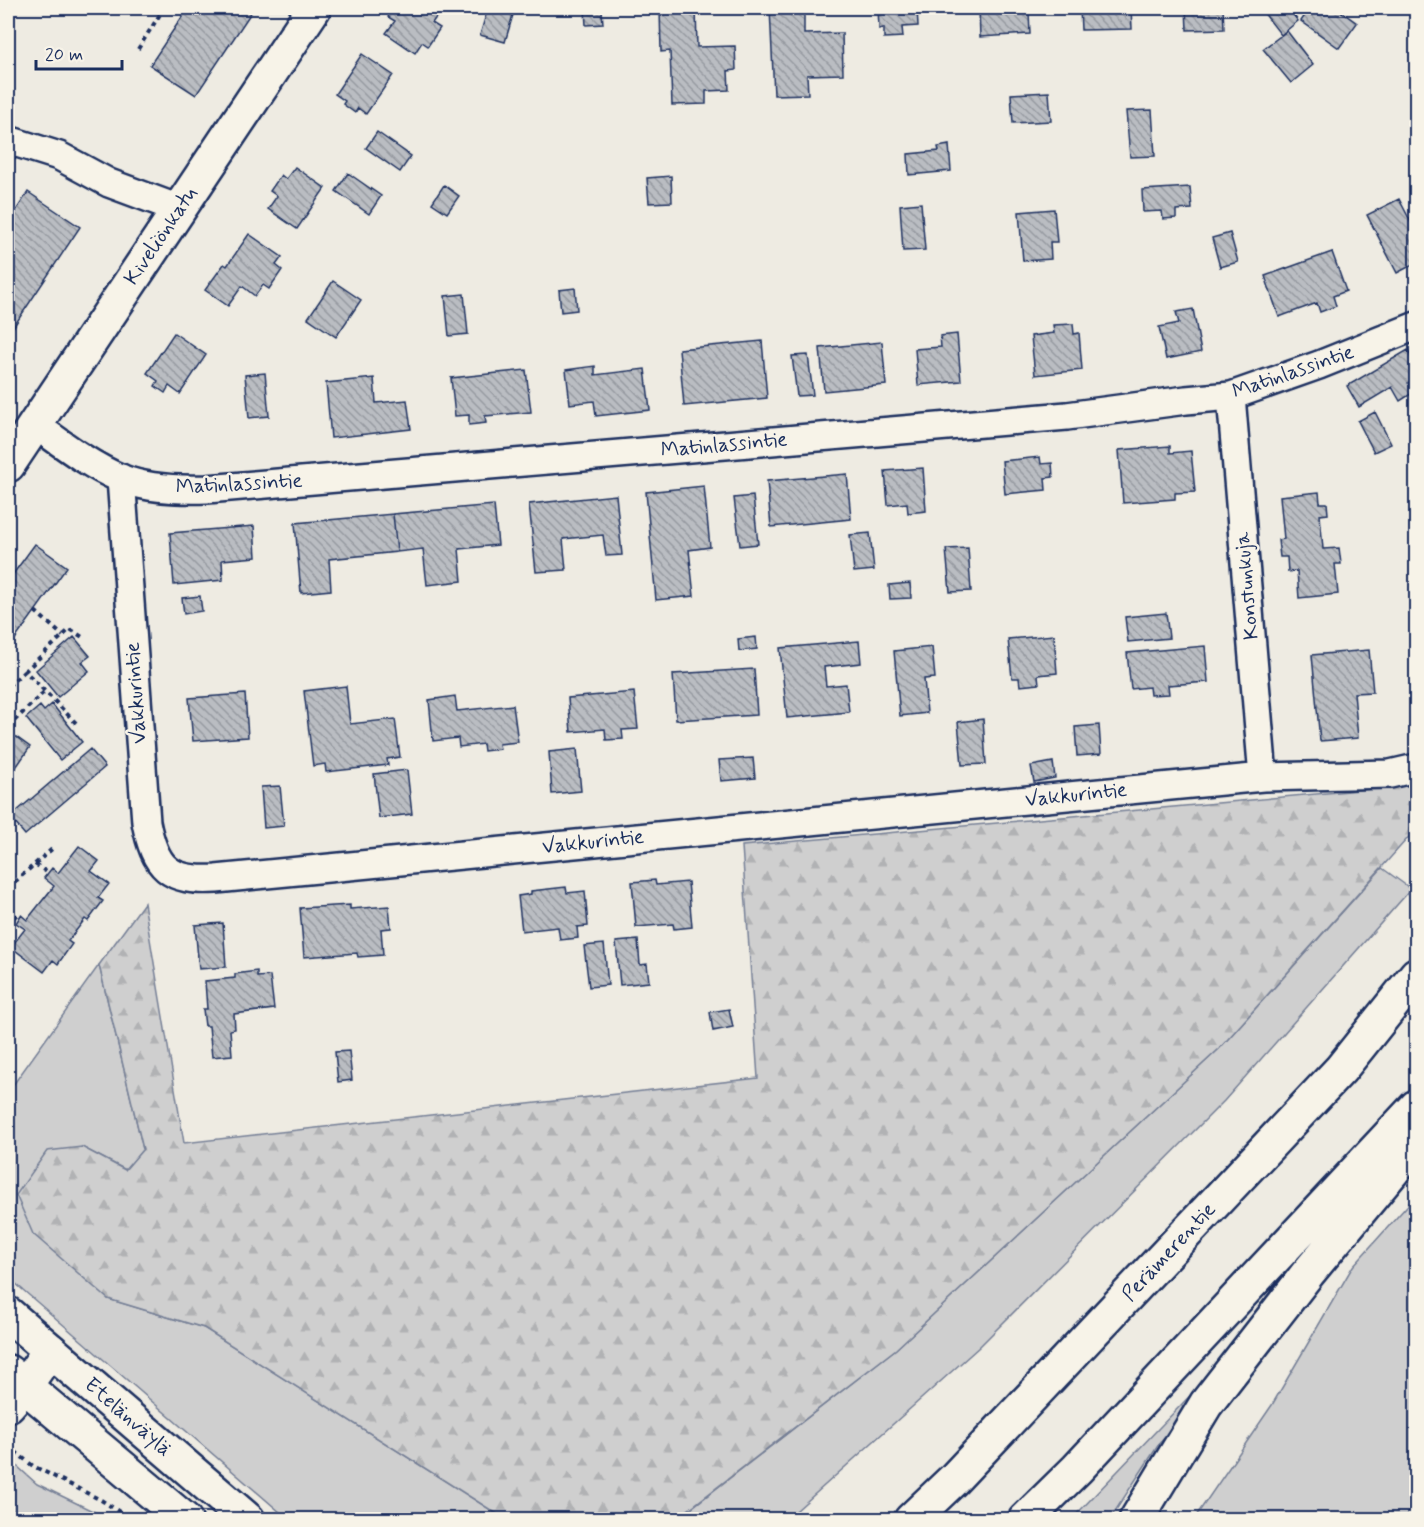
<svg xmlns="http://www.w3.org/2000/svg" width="1424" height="1527" viewBox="0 0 1424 1527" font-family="Mynerve,sans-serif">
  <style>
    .green { fill: #cfcfcf; stroke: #757f96; stroke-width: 1.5 }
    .forest { fill: url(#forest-firs); stroke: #757f96; stroke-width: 1.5 }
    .building { fill: url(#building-back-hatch); stroke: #1b2f5e; stroke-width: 1.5 }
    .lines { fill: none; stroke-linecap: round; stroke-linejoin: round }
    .minor-casing { stroke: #1b2f5e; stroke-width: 32 }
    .secondary-casing { stroke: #1b2f5e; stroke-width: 38 }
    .motorway-casing { stroke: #1b2f5e; stroke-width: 38 }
    .path { stroke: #1b2f5e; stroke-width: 4; stroke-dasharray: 4.5 4.5; stroke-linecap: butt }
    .minor { stroke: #f7f3e8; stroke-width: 27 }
    .secondary { stroke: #f7f3e8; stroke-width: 33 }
    .motorway { stroke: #f7f3e8; stroke-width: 33 }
    .labels { text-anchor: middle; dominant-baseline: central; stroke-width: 5; stroke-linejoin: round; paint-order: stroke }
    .street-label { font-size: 21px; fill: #1b2f5e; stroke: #f7f3e8 }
  </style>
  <defs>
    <pattern id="forest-firs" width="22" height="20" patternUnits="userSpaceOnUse" patternTransform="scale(1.5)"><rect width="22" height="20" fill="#cfcfcf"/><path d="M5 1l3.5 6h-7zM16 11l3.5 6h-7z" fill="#b1b2b4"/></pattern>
    <pattern id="building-back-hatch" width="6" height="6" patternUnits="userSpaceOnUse" patternTransform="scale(1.5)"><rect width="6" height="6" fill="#babdc2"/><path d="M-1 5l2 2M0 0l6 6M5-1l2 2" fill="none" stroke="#969aa1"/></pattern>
  </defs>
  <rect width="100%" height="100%" fill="#eeebe2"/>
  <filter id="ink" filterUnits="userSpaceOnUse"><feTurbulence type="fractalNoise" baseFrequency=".0167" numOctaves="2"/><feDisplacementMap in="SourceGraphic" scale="12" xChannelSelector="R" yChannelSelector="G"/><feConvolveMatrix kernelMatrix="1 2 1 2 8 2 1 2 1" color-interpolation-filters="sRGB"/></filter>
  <g filter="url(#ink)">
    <path class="green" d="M 1382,868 L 1411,889 L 1224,1101 L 979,1347 L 787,1519 L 676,1520 L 896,1349 L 1219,1049 Z
      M 99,965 L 143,1149 L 126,1170 L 82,1147 L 108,1299 L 204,1328 L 505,1519 L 288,1519 L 8,1277 L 8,1092 Z
      M 1416,1196 L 1416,1519 L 1194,1519 L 1272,1405 L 1353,1266 Z
      M 1204,1381 L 1159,1444 L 1110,1519 L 1071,1520 Z
      M 8,1458 L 37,1484 L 109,1519 L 8,1519 Z"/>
    <path class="forest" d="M 1416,785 L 1416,829 L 1219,1049 L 896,1349 L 676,1519 L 505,1519 L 204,1328 L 108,1299 L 33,1234 L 16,1195 L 47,1151 L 82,1147 L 125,1170 L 143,1149 L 99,965 L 144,903 L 184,1143 L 758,1078 L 742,846 Z"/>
    <path class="building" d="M 188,8 L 254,8 L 196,95 L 150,65 Z
      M 394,8 L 434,8 L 433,9 L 439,13 L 432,23 L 440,28 L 428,46 L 422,42 L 415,53 L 386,33 L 395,21 L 388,17 Z
      M 488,8 L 515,8 L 505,42 L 480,35 Z
      M 565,8 L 629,8 L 629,9 L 602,10 L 603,24 L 586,25 L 585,10 L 565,11 Z
      M 660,8 L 696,8 L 697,47 L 735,46 L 736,70 L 728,71 L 729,90 L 706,91 L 706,104 L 672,105 L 670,51 L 661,52 Z
      M 770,8 L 804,8 L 804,34 L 842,33 L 843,74 L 807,75 L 808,94 L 774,95 Z
      M 878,8 L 917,8 L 918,26 L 902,27 L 903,37 L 884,38 L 884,28 L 879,29 Z
      M 979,8 L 1017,8 L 1017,13 L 1029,12 L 1030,34 L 980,37 Z
      M 1080,8 L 1131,8 L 1132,29 L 1081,30 Z
      M 1186,8 L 1223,8 L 1224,29 L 1187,30 Z
      M 1260,8 L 1288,8 L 1298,21 L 1281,35 Z
      M 1310,8 L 1336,8 L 1357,23 L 1339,48 L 1301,21 Z
      M 1287,31 L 1313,65 L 1291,83 L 1263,49 Z
      M 362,54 L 393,75 L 366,114 L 358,108 L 355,113 L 343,104 L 345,101 L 335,94 Z
      M 1049,92 L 1051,121 L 1013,123 L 1011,94 Z
      M 1152,110 L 1155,156 L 1130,157 L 1126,111 Z
      M 377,132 L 411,156 L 400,172 L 366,148 Z
      M 949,145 L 951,171 L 909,175 L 908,154 L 939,151 L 938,147 Z
      M 295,167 L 325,188 L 297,229 L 268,209 L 277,196 L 270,191 L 281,175 L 286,179 Z
      M 348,173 L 381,196 L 369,214 L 336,191 Z
      M 671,176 L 672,202 L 649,203 L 647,178 Z
      M 444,185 L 459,196 L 447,213 L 432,203 Z
      M 1190,187 L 1192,209 L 1176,210 L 1176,218 L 1163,219 L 1162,211 L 1143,212 L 1142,190 Z
      M 28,192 L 80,227 L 8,335 L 8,223 Z
      M 1399,199 L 1413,226 L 1416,224 L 1416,263 L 1397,273 L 1367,215 Z
      M 921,203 L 925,250 L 903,251 L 900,205 Z
      M 1054,209 L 1057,242 L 1050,242 L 1051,259 L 1023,261 L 1019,212 Z
      M 1230,233 L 1238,262 L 1220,267 L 1212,238 Z
      M 249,234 L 282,257 L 276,265 L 282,270 L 269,289 L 263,285 L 255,296 L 242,286 L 228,306 L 205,290 L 224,264 L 227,266 Z
      M 1332,252 L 1346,291 L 1333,296 L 1336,306 L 1320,312 L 1317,303 L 1279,317 L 1265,276 Z
      M 333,281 L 361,300 L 336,337 L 308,318 Z
      M 575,288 L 577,310 L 561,312 L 559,290 Z
      M 464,294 L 468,334 L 449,336 L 445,296 Z
      M 1193,309 L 1201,352 L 1166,359 L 1159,327 L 1179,323 L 1176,312 Z
      M 1073,324 L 1074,334 L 1079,333 L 1082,370 L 1035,375 L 1031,336 L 1054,333 L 1053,325 Z
      M 174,333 L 206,355 L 180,394 L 169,386 L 165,393 L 155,386 L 158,381 L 147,373 Z
      M 957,334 L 961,381 L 918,385 L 915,349 L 941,347 L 940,336 Z
      M 762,341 L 767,398 L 684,406 L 679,349 Z
      M 882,342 L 886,385 L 824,391 L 820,348 Z
      M 1408,350 L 1416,366 L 1416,378 L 1408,383 L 1414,392 L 1400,401 L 1392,387 L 1359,407 L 1347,386 Z
      M 808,355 L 813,395 L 797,396 L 792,356 Z
      M 595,366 L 595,375 L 645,369 L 650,410 L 596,416 L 594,401 L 570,404 L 566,370 Z
      M 526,370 L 531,412 L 485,416 L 486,423 L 469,425 L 469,415 L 455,416 L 451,378 Z
      M 265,373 L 269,416 L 249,418 L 245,375 Z
      M 374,378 L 376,403 L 407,400 L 411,429 L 331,438 L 326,383 Z
      M 1375,412 L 1391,444 L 1374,452 L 1358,421 Z
      M 1170,446 L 1170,453 L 1191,451 L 1195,492 L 1175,493 L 1175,499 L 1123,503 L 1119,450 Z
      M 1040,457 L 1041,464 L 1052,463 L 1053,477 L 1045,478 L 1046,490 L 1005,494 L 1002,461 Z
      M 923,468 L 926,511 L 908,513 L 907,503 L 888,505 L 885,471 Z
      M 847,474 L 851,519 L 771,527 L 767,481 Z
      M 704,486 L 710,547 L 689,550 L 694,596 L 656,600 L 646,492 Z
      M 1319,492 L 1320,503 L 1327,503 L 1328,514 L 1320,515 L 1323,549 L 1339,548 L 1341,564 L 1335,564 L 1338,594 L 1299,598 L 1297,571 L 1288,572 L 1287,557 L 1280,557 L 1278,540 L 1284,539 L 1280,496 Z
      M 616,495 L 622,555 L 606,556 L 603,535 L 563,539 L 566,570 L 536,572 L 529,504 Z
      M 753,496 L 758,544 L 740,546 L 734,498 Z
      M 494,505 L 498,545 L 459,549 L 462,581 L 427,585 L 423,549 L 397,552 L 393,514 Z
      M 393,514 L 397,552 L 329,559 L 331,590 L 301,593 L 295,523 Z
      M 254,526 L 256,557 L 222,560 L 223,580 L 174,585 L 170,533 Z
      M 870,533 L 874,570 L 854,572 L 850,535 Z
      M 35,544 L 67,567 L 8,649 L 8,581 Z
      M 968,548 L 971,591 L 950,592 L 946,549 Z
      M 910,583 L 911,598 L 890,599 L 889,585 Z
      M 200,596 L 202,611 L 184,614 L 182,598 Z
      M 1166,613 L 1169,638 L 1128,642 L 1125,617 Z
      M 1054,635 L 1057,673 L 1038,675 L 1039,684 L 1020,686 L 1019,678 L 1012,678 L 1008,639 Z
      M 74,637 L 90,656 L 82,662 L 89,671 L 58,697 L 36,670 Z
      M 756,637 L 757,649 L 739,651 L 738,639 Z
      M 859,641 L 861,663 L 824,667 L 826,686 L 846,684 L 849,712 L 787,718 L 780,648 Z
      M 1205,646 L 1208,682 L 1168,685 L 1169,694 L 1150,695 L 1149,687 L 1131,689 L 1127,653 Z
      M 932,647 L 935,678 L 924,679 L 927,713 L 900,716 L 894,651 Z
      M 1369,650 L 1373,692 L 1354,693 L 1358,738 L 1320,741 L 1312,655 Z
      M 754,669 L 757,715 L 676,720 L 673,674 Z
      M 346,686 L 350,724 L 395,719 L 400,757 L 387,759 L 388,765 L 326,772 L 325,764 L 313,766 L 304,691 Z
      M 634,692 L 638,729 L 622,730 L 623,739 L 606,740 L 605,729 L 571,732 L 568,698 Z
      M 245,694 L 248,737 L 193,741 L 189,698 Z
      M 455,696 L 457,711 L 513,705 L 518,742 L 499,744 L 500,749 L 484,751 L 483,744 L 459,747 L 458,738 L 433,741 L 429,700 Z
      M 52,704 L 82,742 L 60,760 L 26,718 L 40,706 L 44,711 Z
      M 983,719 L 986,764 L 962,765 L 958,722 Z
      M 1099,725 L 1101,754 L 1077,756 L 1075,727 Z
      M 8,731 L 30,747 L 8,779 Z
      M 90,749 L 105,767 L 25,835 L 10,817 Z
      M 577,749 L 581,791 L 552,794 L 549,752 Z
      M 753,758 L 755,778 L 721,781 L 719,760 Z
      M 1053,762 L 1055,778 L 1034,782 L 1031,766 Z
      M 407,770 L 412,814 L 379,818 L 374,774 Z
      M 280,786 L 284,826 L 264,828 L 261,787 Z
      M 79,846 L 99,861 L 91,871 L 109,884 L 98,898 L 103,901 L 88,921 L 85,919 L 68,941 L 72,944 L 58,964 L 53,960 L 44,972 L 11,947 L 25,929 L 16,923 L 21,915 L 27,920 L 54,886 L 44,878 L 52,868 L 58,873 Z
      M 655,880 L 656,885 L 688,882 L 692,927 L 674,929 L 673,924 L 636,927 L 632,882 Z
      M 566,887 L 567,893 L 585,891 L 588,926 L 577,927 L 578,938 L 560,940 L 558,927 L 522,931 L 518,896 L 531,894 L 531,891 Z
      M 350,905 L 350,909 L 389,906 L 391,928 L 381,929 L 383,955 L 358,957 L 357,953 L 304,957 L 300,908 Z
      M 223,923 L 226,967 L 199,969 L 195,925 Z
      M 638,940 L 640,965 L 647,964 L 649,982 L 620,985 L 616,942 Z
      M 604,944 L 608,985 L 589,987 L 584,946 Z
      M 257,971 L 257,977 L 270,976 L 274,1009 L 234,1014 L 235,1029 L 230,1030 L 232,1055 L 212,1057 L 209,1026 L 205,1026 L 203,1009 L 207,1009 L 205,981 L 235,978 L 235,974 Z
      M 729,1009 L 733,1027 L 713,1031 L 710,1012 Z
      M 349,1051 L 352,1080 L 338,1082 L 335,1052 Z"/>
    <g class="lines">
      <defs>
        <path id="minor" d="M 8,140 L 59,156 L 109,183 L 179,209
          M 1231,396 L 1263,777
          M 34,424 C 61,443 89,465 120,478 C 147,489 178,490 207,489 L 1067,416 L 1186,400 L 1231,396 L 1319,365 L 1416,326
          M 121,478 L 146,822 C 155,868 169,882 216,879 L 1263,777 L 1390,774 L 1416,768"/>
        <path id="secondary" d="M 8,465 L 314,8
          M 8,1314 L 248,1520
          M 8,1372 L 185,1520"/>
        <path id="motorway" d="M 8,1405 L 25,1386 L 50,1350
          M 911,1520 L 953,1480 L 1341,1069 L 1416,975
          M 1025,1520 L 1077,1469 L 1416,1107
          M 1136,1520 L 1206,1404 L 1308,1273 L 1416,1143"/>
      </defs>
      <use href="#minor" class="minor-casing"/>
      <use href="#secondary" class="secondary-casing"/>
      <use href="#motorway" class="motorway-casing"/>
      <path class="path" d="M 138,49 L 164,8
        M 35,611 L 63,636
        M 8,686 L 25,671
        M 76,723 L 25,671 L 70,629 L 84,638
        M 8,727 L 45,691
        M 35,864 L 48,873
        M 8,888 L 53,848
        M 8,907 L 18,919
        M 8,1446 L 33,1466 L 101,1500 L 132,1520"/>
      <use href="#minor" class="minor"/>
      <use href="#secondary" class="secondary"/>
      <use href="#motorway" class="motorway"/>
    </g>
  </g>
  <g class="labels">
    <g class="street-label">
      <text transform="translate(161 236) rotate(-56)">Kiveliönkatu</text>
      <text transform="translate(1293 372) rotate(-19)">Matinlassintie</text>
      <text transform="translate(724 445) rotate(-5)">Matinlassintie</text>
      <text transform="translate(239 484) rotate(-3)">Matinlassintie</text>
      <text transform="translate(1247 586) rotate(-95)">Konstunkuja</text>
      <text transform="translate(136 693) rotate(-94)">Vakkurintie</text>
      <text transform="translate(1076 795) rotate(-6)">Vakkurintie</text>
      <text transform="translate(593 842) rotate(-6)">Vakkurintie</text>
      <text transform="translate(1169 1252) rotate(-47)">Perämerentie</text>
      <text transform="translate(128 1417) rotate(41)">Etelänväylä</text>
    </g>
  </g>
  <rect width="1424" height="1527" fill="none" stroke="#f7f3e8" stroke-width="30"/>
  <rect x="15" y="15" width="1394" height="1497" fill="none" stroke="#1b2f5e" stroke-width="2" filter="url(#ink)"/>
  <path d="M36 60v9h86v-9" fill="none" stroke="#1b2f5e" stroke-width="3"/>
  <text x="45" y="60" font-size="18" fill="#1b2f5e" stroke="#f7f3e8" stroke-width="4.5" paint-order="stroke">20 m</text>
</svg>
